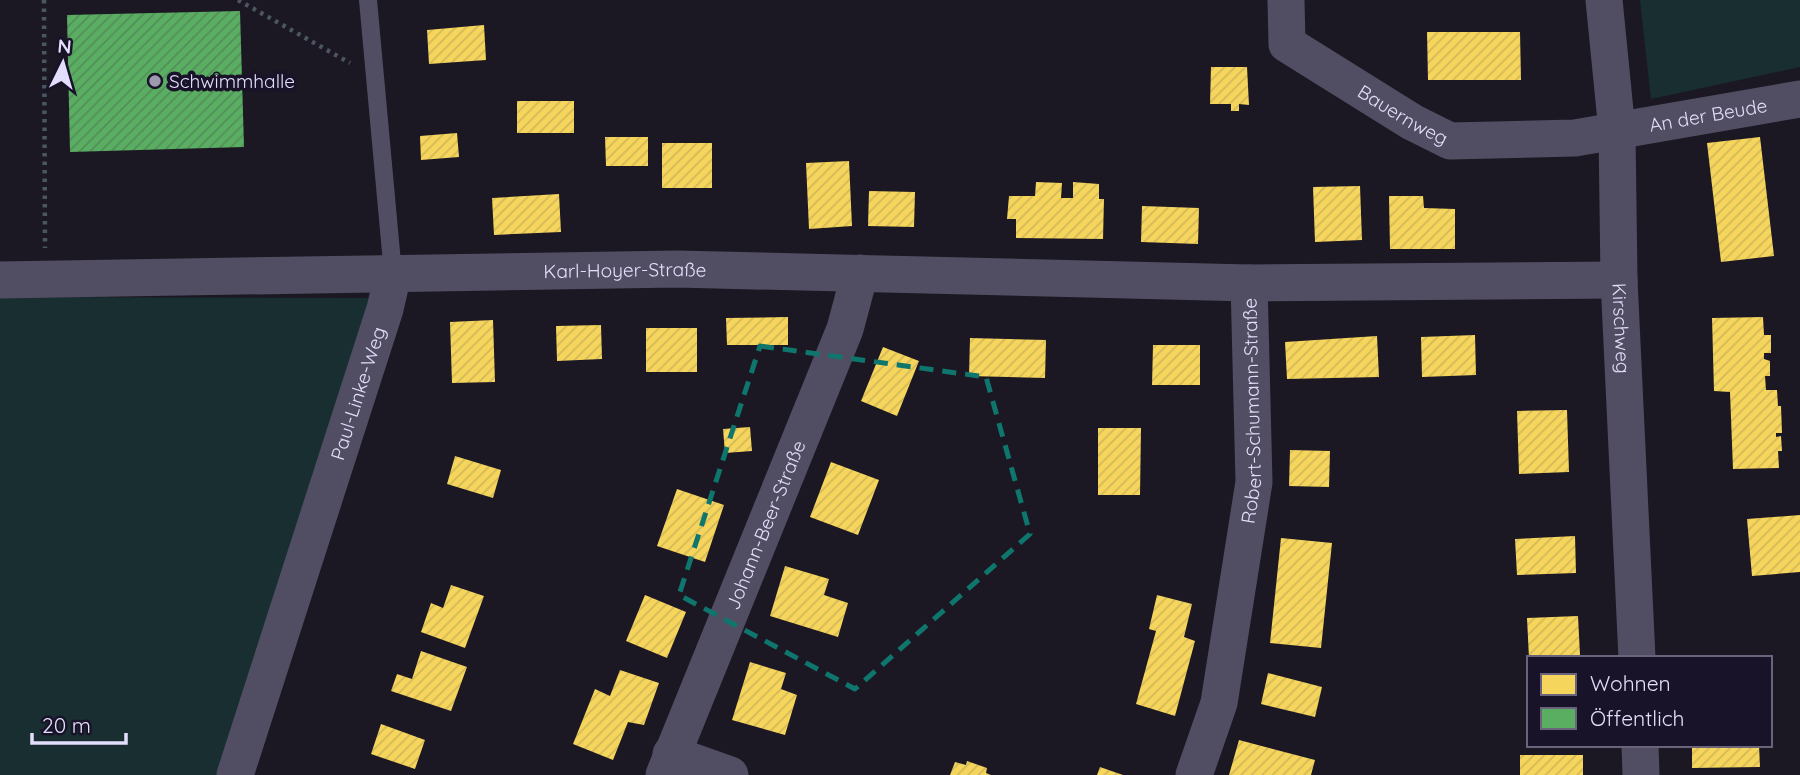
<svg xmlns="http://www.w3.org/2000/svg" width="1800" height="775" viewBox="0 0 1800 775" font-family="Quicksand,sans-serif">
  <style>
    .green { fill: #182e30 }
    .homes { fill: url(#homes-hatch) }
    .public { fill: url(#public-hatch) }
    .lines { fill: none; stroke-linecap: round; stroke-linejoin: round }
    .path { stroke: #4c5562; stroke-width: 4.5; stroke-dasharray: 3.5 5; stroke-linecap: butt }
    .lane { stroke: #514e63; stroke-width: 18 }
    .street { stroke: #514e63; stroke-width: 37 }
    .marked { fill: none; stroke: #0f766e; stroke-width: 5; stroke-dasharray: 14 9; stroke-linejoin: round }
    .poi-dot { fill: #9d99af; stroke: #181328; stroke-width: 2.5 }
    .labels { text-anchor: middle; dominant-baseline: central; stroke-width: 7; stroke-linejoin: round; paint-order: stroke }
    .poi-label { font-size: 19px; fill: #e3defb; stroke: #181328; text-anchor: start }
    .street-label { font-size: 19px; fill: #e3defb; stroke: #181328 }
  </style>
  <defs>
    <pattern id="homes-hatch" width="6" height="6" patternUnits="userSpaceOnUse" patternTransform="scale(1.75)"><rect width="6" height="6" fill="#f6d55c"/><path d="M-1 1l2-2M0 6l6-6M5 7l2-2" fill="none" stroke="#d2b859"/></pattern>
    <pattern id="public-hatch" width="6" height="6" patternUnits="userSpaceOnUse" patternTransform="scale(1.75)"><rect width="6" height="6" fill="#5aae61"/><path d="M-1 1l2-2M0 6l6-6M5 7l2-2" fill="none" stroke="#538e5a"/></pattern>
  </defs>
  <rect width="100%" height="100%" fill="#1b1823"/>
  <path class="green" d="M 1640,0 L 1800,0 L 1800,67 L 1651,99 Z
    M 0,297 L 384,298 L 222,775 L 0,775 Z"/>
  <path class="homes" d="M 484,25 L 486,60 L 429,64 L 427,30 Z
    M 1427,32 L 1520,32 L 1521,80 L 1428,80 Z
    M 1211,67 L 1247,67 L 1249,105 L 1239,104 L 1239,111 L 1231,111 L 1231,104 L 1210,104 Z
    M 517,101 L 574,101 L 574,133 L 517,133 Z
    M 457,133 L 459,157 L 421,160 L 420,136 Z
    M 605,137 L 648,137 L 648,166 L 606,166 Z
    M 1760,137 L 1774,256 L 1721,262 L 1707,143 Z
    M 662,143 L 712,143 L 712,188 L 662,188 Z
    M 849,161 L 852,226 L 809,229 L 806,163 Z
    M 1036,182 L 1062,183 L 1061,198 L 1073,198 L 1073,182 L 1099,184 L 1099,199 L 1104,199 L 1103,239 L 1016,238 L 1016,219 L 1007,219 L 1009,196 L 1035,196 Z
    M 1360,186 L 1362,240 L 1315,242 L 1313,187 Z
    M 869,191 L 915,192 L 914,227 L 868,226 Z
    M 559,194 L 561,232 L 494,235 L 492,198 Z
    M 1389,196 L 1423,196 L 1424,208 L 1455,209 L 1455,249 L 1390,249 Z
    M 1142,206 L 1199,208 L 1198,244 L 1141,242 Z
    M 788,317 L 788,345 L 727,345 L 726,318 Z
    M 1763,317 L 1764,335 L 1771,335 L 1771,353 L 1764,353 L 1764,359 L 1770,361 L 1770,376 L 1765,376 L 1766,390 L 1777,390 L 1778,406 L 1781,406 L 1782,433 L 1776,433 L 1776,437 L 1781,436 L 1782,451 L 1778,451 L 1779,468 L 1733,469 L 1730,392 L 1714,391 L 1712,318 Z
    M 493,320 L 495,382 L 452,383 L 450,322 Z
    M 601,325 L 602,359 L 557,361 L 556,326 Z
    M 646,328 L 697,328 L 697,372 L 646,372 Z
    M 1475,335 L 1476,375 L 1422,377 L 1421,337 Z
    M 1377,336 L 1379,377 L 1287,379 L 1285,342 Z
    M 970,338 L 1046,340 L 1045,378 L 969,376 Z
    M 1153,345 L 1200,345 L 1200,385 L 1152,385 Z
    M 883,347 L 919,361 L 897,416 L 861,401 Z
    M 1567,410 L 1569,472 L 1519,474 L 1517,411 Z
    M 750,427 L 752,451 L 725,453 L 723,429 Z
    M 1098,428 L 1141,428 L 1140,495 L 1098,495 Z
    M 1290,450 L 1330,451 L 1329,487 L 1289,486 Z
    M 455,456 L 501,470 L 493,498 L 447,484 Z
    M 831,462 L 879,480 L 858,535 L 810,517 Z
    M 677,489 L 724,505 L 705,562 L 657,546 Z
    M 1800,515 L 1800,572 L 1752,576 L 1747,519 Z
    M 1575,536 L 1576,573 L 1517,575 L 1515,539 Z
    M 1281,538 L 1332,543 L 1321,648 L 1270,643 Z
    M 785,566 L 829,579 L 824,595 L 848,603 L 838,637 L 770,616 Z
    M 451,585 L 484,596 L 465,648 L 421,632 L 431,603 L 443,608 Z
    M 645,595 L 686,612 L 667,658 L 626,641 Z
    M 1157,595 L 1192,604 L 1184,637 L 1195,641 L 1175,716 L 1136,704 L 1156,631 L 1149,629 Z
    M 1578,616 L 1580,655 L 1529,658 L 1527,618 Z
    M 421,651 L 467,667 L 451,711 L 391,691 L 397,674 L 412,679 Z
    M 750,662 L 786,673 L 781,689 L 797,695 L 785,735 L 732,720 Z
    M 620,670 L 659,683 L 644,725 L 628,722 L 613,760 L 573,744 L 595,689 L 610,696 Z
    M 1268,673 L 1322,687 L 1315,717 L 1261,704 Z
    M 381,724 L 425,740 L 415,769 L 371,754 Z
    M 1239,740 L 1315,760 L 1311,775 L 1229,775 Z
    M 1692,745 L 1759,745 L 1760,767 L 1692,768 Z
    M 1520,755 L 1583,755 L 1583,775 L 1520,775 Z
    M 967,761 L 987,768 L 986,773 L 991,775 L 950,775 L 955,762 L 966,765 Z
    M 1100,767 L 1123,775 L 1097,775 Z"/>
  <path class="public" d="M 240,11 L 244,147 L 70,152 L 67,15 Z"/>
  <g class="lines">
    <path class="path" d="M 44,0 L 45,248
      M 238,0 L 350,63"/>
    <path class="lane" d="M 368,0 L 393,274"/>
    <g class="street">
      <path id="s1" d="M 1286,0 L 1287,44 L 1412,122 L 1450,141 L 1575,138 L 1800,99"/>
      <path id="s2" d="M 1604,0 L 1617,131 L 1619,280 L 1637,658"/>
      <path id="s3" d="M 0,280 L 677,269 L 1249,283 L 1619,280"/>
      <path d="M 1640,745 L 1641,775"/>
      <path d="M 671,754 L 730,775"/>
      <path id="s4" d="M 235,775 L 385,309 L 393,274"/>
      <path id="s5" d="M 664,775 L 845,329 L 860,273"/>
      <path id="s6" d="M 1194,775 L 1219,703 L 1254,482 L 1249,283"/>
    </g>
  </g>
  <path class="marked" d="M 760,346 L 986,377 L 1030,534 L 855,689 L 679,595 Z"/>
  <circle class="poi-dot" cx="155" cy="81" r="7"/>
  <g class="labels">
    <g class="poi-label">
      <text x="169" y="81">Schwimmhalle</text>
    </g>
    <g class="street-label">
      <text stroke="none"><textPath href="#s1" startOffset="180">Bauernweg</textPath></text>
      <text stroke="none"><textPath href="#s1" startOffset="494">An der Beude</textPath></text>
      <text stroke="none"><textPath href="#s3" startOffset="625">Karl-Hoyer-Straße</textPath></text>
      <text stroke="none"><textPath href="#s2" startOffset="329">Kirschweg</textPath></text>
      <text stroke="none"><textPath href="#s4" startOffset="401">Paul-Linke-Weg</textPath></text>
      <text stroke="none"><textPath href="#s6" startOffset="371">Robert-Schumann-Straße</textPath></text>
      <text stroke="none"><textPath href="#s5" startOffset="270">Johann-Beer-Straße</textPath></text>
    </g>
  </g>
  <rect x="1527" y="656" width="245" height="91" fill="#181328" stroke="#69647c" stroke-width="2"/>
  <rect x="1541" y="674" width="35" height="21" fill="#f6d55c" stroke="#69647c" stroke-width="2"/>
  <text x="1590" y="691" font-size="21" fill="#e3defb">Wohnen</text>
  <rect x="1541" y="708" width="35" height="21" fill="#5aae61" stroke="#69647c" stroke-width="2"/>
  <text x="1590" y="726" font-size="21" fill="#e3defb">Öffentlich</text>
  <g transform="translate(63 63) rotate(5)" stroke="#181328" stroke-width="5" paint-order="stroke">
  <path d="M0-5L12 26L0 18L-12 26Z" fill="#e3defb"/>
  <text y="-10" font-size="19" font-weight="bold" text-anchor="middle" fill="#e3defb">N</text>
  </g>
  <path d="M32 733v10h94v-10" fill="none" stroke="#e3defb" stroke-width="3.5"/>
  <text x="42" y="733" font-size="21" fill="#e3defb" stroke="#181328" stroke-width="5" paint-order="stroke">20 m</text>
</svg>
